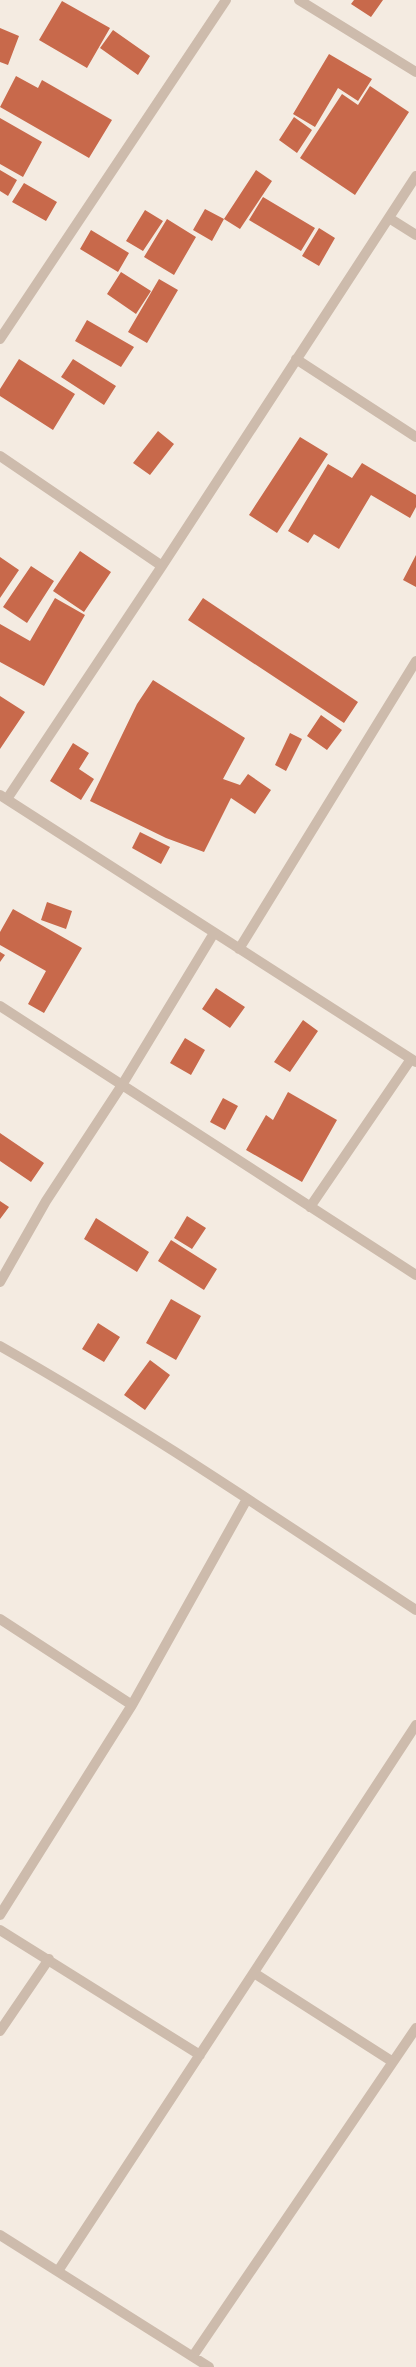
<svg xmlns="http://www.w3.org/2000/svg" width="416" height="2367" viewBox="0 0 416 2367" font-family="Ubuntu,sans-serif">
  <style>
    .building { fill: #c8694b }
    .lines { fill: none; stroke-linecap: round; stroke-linejoin: round }
    .minor { stroke: #cdbbac; stroke-width: 10 }
  </style>
  <rect width="100%" height="100%" fill="#f4ebe1"/>
  <path class="building" d="M 354,0 L 383,0 L 371,17 L 351,4 Z
    M 62,1 L 110,28 L 87,68 L 39,40 Z
    M 0,28 L 19,36 L 8,65 L 0,62 Z
    M 113,30 L 150,56 L 138,75 L 100,48 Z
    M 329,54 L 372,79 L 358,101 L 338,88 L 315,127 L 293,114 Z
    M 16,76 L 38,88 L 42,80 L 112,120 L 89,158 L 0,107 Z
    M 370,86 L 409,112 L 355,195 L 300,158 L 342,94 L 358,105 Z
    M 294,117 L 312,130 L 297,153 L 279,140 Z
    M 0,118 L 42,142 L 23,177 L 0,164 Z
    M 0,170 L 17,180 L 8,196 L 0,191 Z
    M 256,170 L 272,181 L 240,229 L 224,219 L 212,241 L 193,230 L 205,209 L 224,219 Z
    M 24,183 L 57,202 L 46,221 L 12,202 Z
    M 263,197 L 315,228 L 301,251 L 249,220 Z
    M 145,210 L 163,221 L 143,251 L 126,241 Z
    M 167,219 L 196,237 L 174,275 L 144,257 Z
    M 319,228 L 335,238 L 319,266 L 302,256 Z
    M 91,230 L 129,253 L 118,272 L 80,249 Z
    M 121,272 L 151,291 L 136,314 L 107,294 Z
    M 159,279 L 178,290 L 147,343 L 128,332 Z
    M 87,320 L 134,347 L 121,367 L 75,341 Z
    M 19,359 L 75,394 L 53,430 L 0,396 L 0,389 Z
    M 73,359 L 116,386 L 104,405 L 61,377 Z
    M 158,431 L 174,444 L 150,475 L 133,463 Z
    M 300,437 L 328,454 L 277,533 L 249,515 Z
    M 362,463 L 416,495 L 416,507 L 410,518 L 371,495 L 339,549 L 314,534 L 308,543 L 288,531 L 328,464 L 352,478 Z
    M 80,551 L 111,572 L 84,612 L 53,591 Z
    M 416,555 L 416,587 L 403,580 Z
    M 0,557 L 19,570 L 0,598 Z
    M 31,566 L 54,581 L 27,623 L 3,607 Z
    M 55,598 L 85,615 L 44,686 L 0,662 L 0,624 L 30,641 Z
    M 203,598 L 358,702 L 344,723 L 188,620 Z
    M 153,680 L 245,738 L 223,779 L 240,785 L 248,774 L 271,790 L 255,814 L 231,798 L 204,852 L 166,838 L 90,801 L 137,704 Z
    M 0,696 L 25,712 L 0,749 Z
    M 321,715 L 342,730 L 327,750 L 307,736 Z
    M 290,733 L 302,739 L 286,771 L 275,765 Z
    M 73,743 L 89,753 L 79,769 L 94,779 L 81,800 L 50,781 Z
    M 140,832 L 170,847 L 161,864 L 132,848 Z
    M 47,902 L 72,911 L 66,929 L 41,920 Z
    M 13,909 L 82,948 L 44,1013 L 28,1004 L 46,971 L 0,945 L 0,932 Z
    M 0,952 L 5,955 L 0,962 Z
    M 216,988 L 245,1007 L 230,1028 L 202,1009 Z
    M 303,1020 L 318,1031 L 290,1072 L 274,1062 Z
    M 185,1038 L 205,1050 L 191,1075 L 170,1063 Z
    M 288,1092 L 337,1120 L 302,1182 L 246,1150 L 266,1115 L 273,1120 Z
    M 223,1098 L 238,1106 L 225,1130 L 210,1122 Z
    M 0,1133 L 44,1163 L 31,1182 L 0,1161 Z
    M 0,1201 L 9,1207 L 0,1219 Z
    M 187,1216 L 206,1228 L 192,1249 L 174,1238 Z
    M 96,1218 L 149,1252 L 137,1272 L 84,1239 Z
    M 171,1240 L 217,1269 L 204,1290 L 158,1261 Z
    M 171,1299 L 201,1316 L 176,1360 L 146,1343 Z
    M 98,1323 L 120,1337 L 104,1362 L 82,1349 Z
    M 150,1360 L 170,1375 L 145,1410 L 124,1395 Z"/>
  <g class="lines">
    <path class="minor" d="M 299,0 L 416,72
      M 389,218 L 416,235
      M 0,339 L 226,0
      M 296,359 L 416,437
      M 0,456 L 162,566
      M 0,795 L 416,1062
      M 7,799 L 162,566 L 416,176
      M 239,949 L 416,661
      M 0,1006 L 416,1275
      M 310,1207 L 411,1059
      M 0,1282 L 46,1201 L 122,1085 L 214,933
      M 0,1346 C 143,1427 279,1520 416,1610
      M 0,1619 L 132,1705 L 0,1915
      M 132,1705 L 247,1499
      M 0,1930 L 200,2055
      M 254,1973 L 393,2062
      M 0,2031 L 49,1959
      M 0,2235 L 209,2367
      M 58,2271 L 416,1725
      M 193,2356 L 416,2028"/>
  </g>
</svg>
